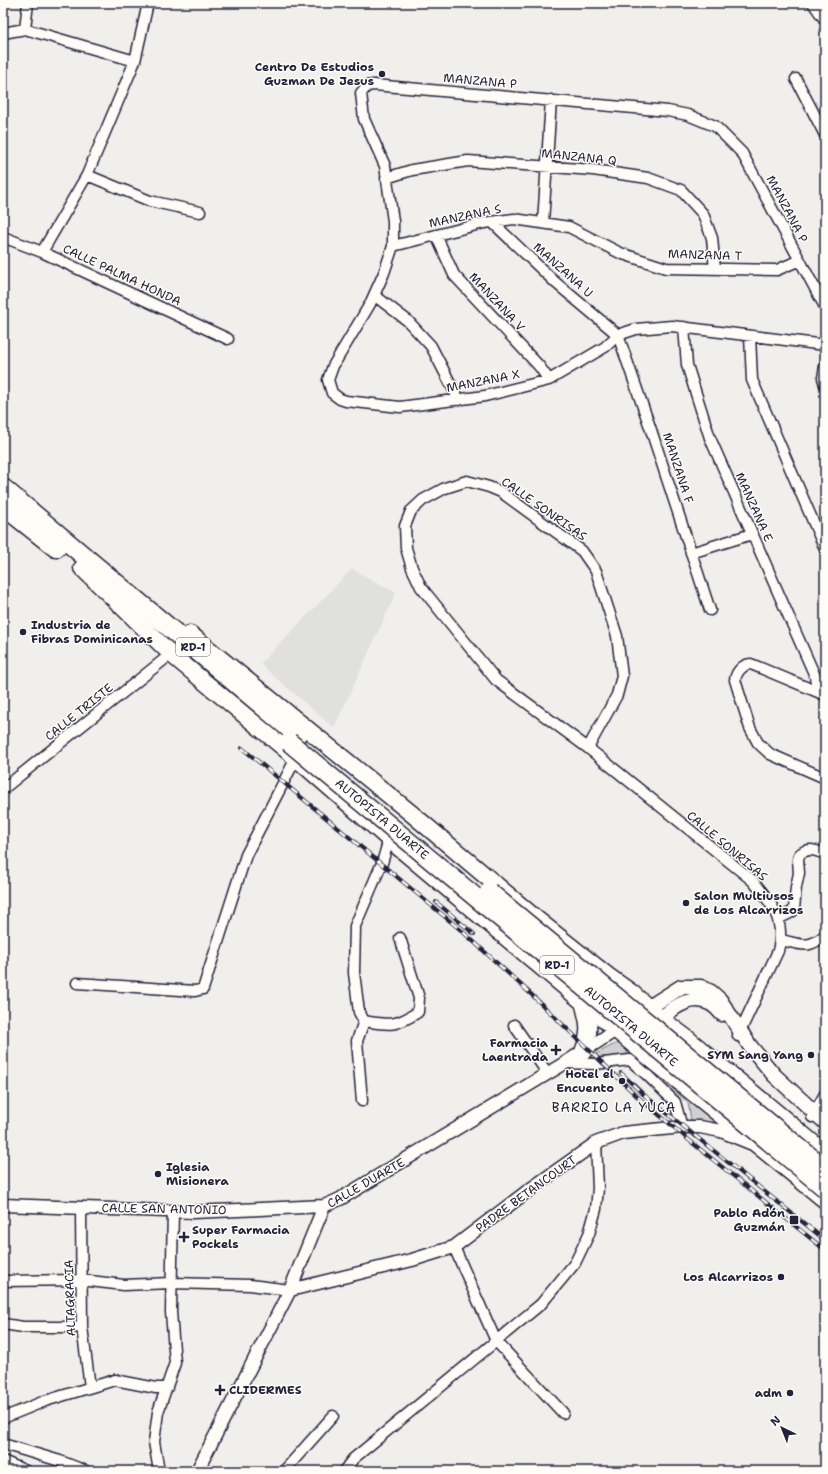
<svg xmlns="http://www.w3.org/2000/svg" width="828" height="1474" viewBox="0 0 828 1474" font-family="'Shantell Sans',sans-serif">
  <style>
    .built { fill: #e0e0df }
    .green { fill: #d2d1d1; stroke: #7a7a86 }
    .lines { fill: none; stroke-linecap: round; stroke-linejoin: round }
    .minor-casing { stroke: #22223b; stroke-width: 13 }
    .tertiary-casing { stroke: #22223b; stroke-width: 15 }
    .secondary-casing { stroke: #22223b; stroke-width: 17 }
    .primary-casing { stroke: #22223b; stroke-width: 19 }
    .motorway-casing { stroke: #22223b; stroke-width: 21 }
    .minor { stroke: #fdfcf7; stroke-width: 10 }
    .tertiary { stroke: #fdfcf7; stroke-width: 12 }
    .secondary { stroke: #fdfcf7; stroke-width: 14 }
    .primary { stroke: #fdfcf7; stroke-width: 16 }
    .motorway { stroke: #fdfcf7; stroke-width: 18 }
    .rail-casing { stroke: #22223b; stroke-width: 4 }
    .rail { stroke: #fdfcf7; stroke-width: 2.5; stroke-dasharray: 8; stroke-linecap: butt }
    .motorway-bridge-casing { stroke: #22223b; stroke-width: 21; stroke-linecap: butt }
    .motorway-bridge { stroke: #fdfcf7; stroke-width: 18 }
    .poi-dot { fill: #22223b; stroke: #fdfcf7; stroke-width: 1.5 }
    .labels { text-anchor: middle; dominant-baseline: central; stroke-width: 3; stroke-linejoin: round; paint-order: stroke }
    .shield { fill: #fdfcf7; stroke: #646373; stroke-width: 1 }
    .shield-label { font-size: 11px; font-weight: bold; fill: #22223b }
    .poi-label { font-size: 12px; font-weight: bold; fill: #22223b; stroke: #fdfcf7; text-anchor: end }
    .street-label { font-size: 12px; fill: #22223b; stroke: #fdfcf7 }
    .neighbourhood-label { font-size: 13px; letter-spacing: 1px; fill: #22223b; stroke: #fdfcf7 }
  </style>
  <rect width="100%" height="100%" fill="#f0efec"/>
  <filter id="ink" filterUnits="userSpaceOnUse"><feTurbulence type="fractalNoise" baseFrequency=".025" numOctaves="2"/><feDisplacementMap in="SourceGraphic" scale="8" xChannelSelector="R" yChannelSelector="G"/><feConvolveMatrix kernelMatrix="1 2 1 2 8 2 1 2 1" color-interpolation-filters="sRGB"/></filter>
  <g filter="url(#ink)">
    <path class="built" d="M 352,569 L 396,593 L 334,728 L 260,664 Z"/>
    <path class="green" d="M 623,1040 L 629,1046 L 626,1056 L 588,1058 Z
      M 649,1067 L 724,1125 L 691,1120 L 688,1103 Z"/>
    <g class="lines">
      <defs>
        <path id="minor" d="M 813,3 L 825,20
          M 25,29 L 28,3
          M 3,33 L 25,29 L 135,61
          M 796,79 L 825,135
          M 87,175 L 150,201 L 200,212
          M 386,178 L 412,170 L 468,161 L 593,170 L 648,178 L 681,190 L 703,214 L 712,238 L 715,269
          M 492,222 L 556,283 L 618,335
          M 543,223 L 551,100
          M 436,235 L 454,275 L 539,366 L 549,380
          M 3,237 L 42,252 L 228,339
          M 393,246 L 484,223 L 514,219 L 569,227 L 620,253 L 666,268 L 777,270 L 800,260
          M 42,252 L 87,175 L 135,61 L 148,3
          M 374,295 L 408,321 L 431,346 L 459,400
          M 825,307 L 742,153 L 715,126 L 688,115 L 668,111 L 374,85 L 367,86 L 361,93 L 364,119 L 385,166 L 393,221 L 393,246 L 384,273 L 370,304 L 333,366 L 328,380 L 332,393 L 340,399 L 346,401 L 400,407 L 485,396 L 549,380 L 605,347 L 618,335 L 636,329 L 672,326 L 825,345
          M 684,327 L 687,365 L 710,438 L 815,676 L 817,691
          M 618,335 L 650,427 L 710,610
          M 750,336 L 752,380 L 825,549
          M 825,366 L 823,378 L 825,385
          M 691,553 L 752,534
          M 825,695 L 751,664 C 743,664 736,672 735,680 L 750,728 L 758,743 L 770,754 L 825,778
          M 588,748 L 617,695 L 622,676 L 617,636 L 596,571 L 582,551 L 501,492 L 489,487 L 467,481 L 445,488 L 423,500 L 411,511 L 405,526 L 406,548 L 412,568 L 421,587 L 496,680 L 588,748 L 752,880 C 771,902 786,920 778,951 L 738,1036
          M 3,789 L 171,654
          M 389,839 L 382,863 L 355,926 L 354,973 L 359,1012 L 364,1021 C 389,1025 395,1027 418,1012 L 419,998 L 400,938
          M 778,919 L 790,913 L 794,910 L 796,887 L 799,873 L 798,860 L 799,855 C 807,847 815,850 825,854
          M 781,940 C 801,944 808,950 825,935
          M 77,983 L 195,991 L 203,989 L 246,855 L 296,758
          M 514,1025 L 548,1074
          M 565,1063 L 595,1064 L 630,1060 L 646,1074 L 675,1102 L 682,1127
          M 362,1101 L 357,1041 L 364,1021
          M 812,1117 L 825,1094
          M 81,1208 L 82,1327 L 90,1387
          M 454,1247 L 496,1341 L 563,1413
          M 3,1281 L 81,1280 L 124,1285 L 171,1283 L 250,1285 L 290,1290
          M 3,1324 L 23,1327 L 82,1327
          M 3,1418 L 45,1401 L 115,1380 L 156,1388 L 167,1388
          M 3,1444 L 60,1461 L 86,1471
          M 3,1461 L 26,1471
          M 159,1471 L 154,1442 L 158,1412 L 175,1363 L 171,1312 L 173,1211
          M 284,1471 L 333,1416
          M 344,1471 L 353,1459 L 541,1304 L 575,1263 L 589,1234 L 596,1209 L 598,1188 L 596,1143"/>
        <path id="tertiary" d="M 3,1205 L 193,1212 L 324,1206 L 340,1199 L 565,1063 L 616,1030
          M 290,1290 L 412,1260 L 454,1247 L 525,1193 L 596,1143 L 623,1133 L 682,1127 L 700,1127 L 721,1131 L 750,1143
          M 197,1471 L 290,1290 L 324,1206"/>
        <path id="secondary" d="M 640,1013 L 681,987 L 701,987 L 711,992 L 720,1000 L 750,1046 L 774,1075 L 825,1122
          M 653,1026 C 672,1007 700,985 722,1014"/>
        <path id="primary" d="M 82,568 L 171,654 L 296,758 L 391,841 L 634,1045 L 825,1200
          M 190,634 L 412,814 L 539,921 L 608,976 L 632,993 L 660,1018 L 688,1039 L 825,1153
          M 583,1052 C 591,1032 589,1023 583,1002"/>
        <path id="motorway" d="M 3,488 L 297,735
          M 3,506 L 56,548"/>
      </defs>
      <use href="#minor" class="minor-casing"/>
      <use href="#tertiary" class="tertiary-casing"/>
      <use href="#secondary" class="secondary-casing"/>
      <use href="#primary" class="primary-casing"/>
      <use href="#motorway" class="motorway-casing"/>
      <use href="#minor" class="minor"/>
      <use href="#tertiary" class="tertiary"/>
      <use href="#secondary" class="secondary"/>
      <use href="#primary" class="primary"/>
      <use href="#motorway" class="motorway"/>
      <defs>
        <path id="rail" d="M 242,748 L 462,931 L 533,996 L 639,1098 L 690,1141 L 825,1250
          M 436,902 L 474,934
          M 621,1073 L 643,1094 L 825,1240"/>
      </defs>
      <use href="#rail" class="rail-casing"/>
      <use href="#rail" class="rail"/>
      <defs>
        <path id="motorway-bridge" d="M 289,742 L 825,1188
          M 489,892 L 825,1169"/>
      </defs>
      <use href="#motorway-bridge" class="motorway-bridge-casing"/>
      <use href="#motorway-bridge" class="motorway-bridge"/>
    </g>
  </g>
  <g class="poi-dot">
    <circle cx="382" cy="74" r="4"/>
    <circle cx="23" cy="632" r="4"/>
    <circle cx="686" cy="903" r="4"/>
    <path d="M554 1044h4v4h4v4h-4v4h-4v-4h-4v-4h4z"/>
    <circle cx="811" cy="1055" r="4"/>
    <circle cx="622" cy="1081" r="4"/>
    <circle cx="158" cy="1174" r="4"/>
    <rect x="789" y="1215" width="10" height="10" rx="2"/>
    <path d="M182 1231h4v4h4v4h-4v4h-4v-4h-4v-4h4z"/>
    <circle cx="781" cy="1277" r="4"/>
    <path d="M218 1384h4v4h4v4h-4v4h-4v-4h-4v-4h4z"/>
    <circle cx="790" cy="1393" r="4"/>
  </g>
  <g class="labels">
    <g class="shield">
      <rect x="176" y="638" width="34" height="18" rx="3"/>
      <rect x="540" y="956" width="34" height="18" rx="3"/>
    </g>
    <g class="shield-label">
      <text x="193" y="647">RD-1</text>
      <text x="557" y="965">RD-1</text>
    </g>
    <g class="poi-label">
      <text x="374" y="67">Centro De Estudios<tspan x="374" dy="14">Guzman De Jesus</tspan></text>
      <text x="31" y="625" text-anchor="start">Industria de<tspan x="31" dy="14">Fibras Dominicanas</tspan></text>
      <text x="694" y="896" text-anchor="start">Salon Multiusos<tspan x="694" dy="14">de Los Alcarrizos</tspan></text>
      <text x="548" y="1043">Farmacia<tspan x="548" dy="14">Laentrada</tspan></text>
      <text x="803" y="1055">SYM Sang Yang</text>
      <text x="614" y="1074">Hotel el<tspan x="614" dy="14">Encuento</tspan></text>
      <text x="166" y="1167" text-anchor="start">Iglesia<tspan x="166" dy="14">Misionera</tspan></text>
      <text x="785" y="1213">Pablo Adón<tspan x="785" dy="14">Guzmán</tspan></text>
      <text x="192" y="1230" text-anchor="start">Super Farmacia<tspan x="192" dy="14">Pockels</tspan></text>
      <text x="773" y="1277">Los Alcarrizos</text>
      <text x="229" y="1390" text-anchor="start">CLIDERMES</text>
      <text x="782" y="1393">adm</text>
    </g>
    <g class="street-label">
      <text transform="translate(480 81) rotate(5)">MANZANA P</text>
      <text transform="translate(579 157) rotate(6)">MANZANA Q</text>
      <text transform="translate(787 209) rotate(62)">MANZANA P</text>
      <text transform="translate(465 216) rotate(-12)">MANZANA S</text>
      <text transform="translate(705 255) rotate(2)">MANZANA T</text>
      <text transform="translate(563 270) rotate(42)">MANZANA U</text>
      <text transform="translate(122 275) rotate(25)">CALLE PALMA HONDA</text>
      <text transform="translate(497 302) rotate(47)">MANZANA V</text>
      <text transform="translate(483 381) rotate(-11)">MANZANA X</text>
      <text transform="translate(678 468) rotate(72)">MANZANA F</text>
      <text transform="translate(754 507) rotate(66)">MANZANA E</text>
      <text transform="translate(544 509) rotate(35)">CALLE SONRISAS</text>
      <text transform="translate(79 712) rotate(-39)">CALLE TRISTE</text>
      <text transform="translate(382 819) rotate(40)">AUTOPISTA DUARTE</text>
      <text transform="translate(727 846) rotate(40)">CALLE SONRISAS</text>
      <text transform="translate(631 1026) rotate(40)">AUTOPISTA DUARTE</text>
      <text transform="translate(366 1183) rotate(-30)">CALLE DUARTE</text>
      <text transform="translate(526 1194) rotate(-36)">PADRE BETANCOURT</text>
      <text transform="translate(164 1209) rotate(1)">CALLE SAN ANTONIO</text>
      <text transform="translate(70 1298) rotate(-92)">ALTAGRACIA</text>
    </g>
    <g class="neighbourhood-label">
      <text x="614" y="1107">BARRIO LA YUCA</text>
    </g>
  </g>
  <rect width="828" height="1474" fill="none" stroke="#fdfcf7" stroke-width="16"/>
  <rect x="8" y="8" width="812" height="1458" fill="none" stroke="#22223b" stroke-width="1.5" filter="url(#ink)"/>
  <g transform="translate(782 1428) rotate(317)" stroke="#fdfcf7" stroke-width="3" paint-order="stroke">
  <path d="M0-3L7 15L0 10L-7 15Z" fill="#22223b"/>
  <text y="-6" font-size="11" font-weight="bold" text-anchor="middle" fill="#22223b">N</text>
  </g>
</svg>
